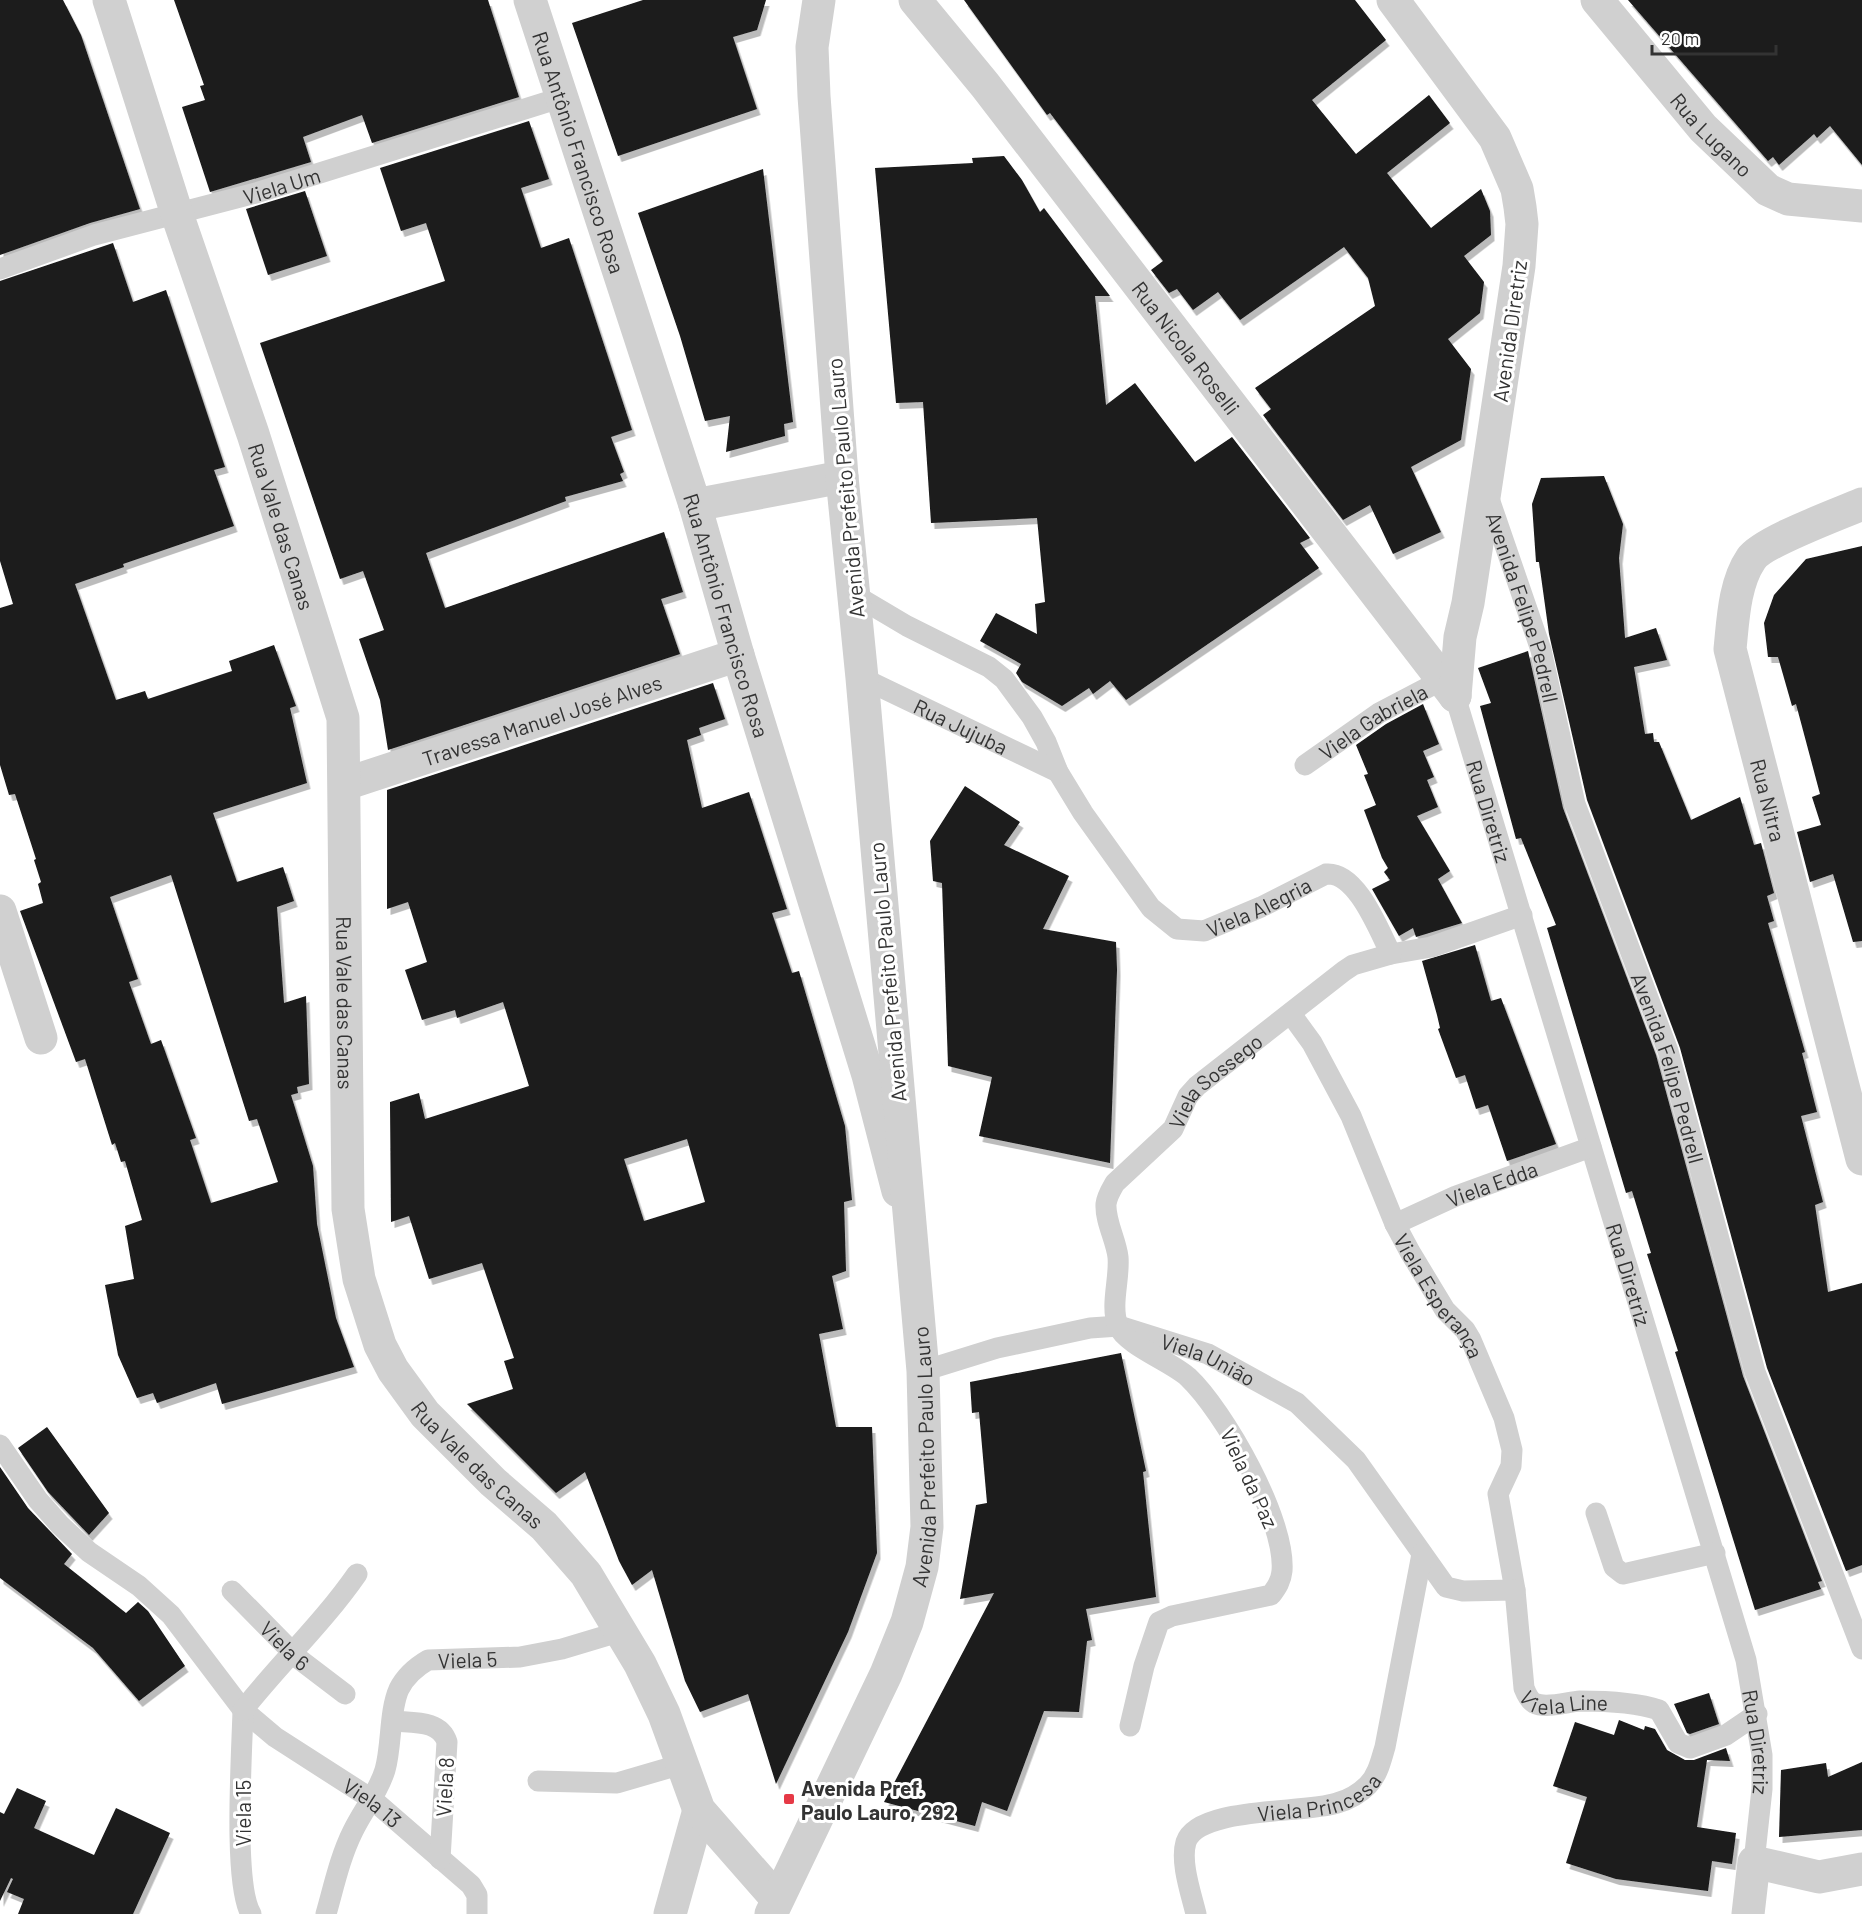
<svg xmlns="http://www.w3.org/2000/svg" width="1862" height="1914" viewBox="0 0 1862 1914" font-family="Barlow,sans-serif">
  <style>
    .building { fill: #1a1a1a; fill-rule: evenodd; filter: url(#shadow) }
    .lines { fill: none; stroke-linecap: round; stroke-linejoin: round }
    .service { stroke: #d0d0d0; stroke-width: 21 }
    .minor { stroke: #d0d0d0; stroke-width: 33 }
    .tertiary { stroke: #d0d0d0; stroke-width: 33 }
    .poi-dot { fill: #e63946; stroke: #fff; stroke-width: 2 }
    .labels { text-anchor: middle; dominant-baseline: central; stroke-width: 6; stroke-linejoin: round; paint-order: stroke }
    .street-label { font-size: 21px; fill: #333; stroke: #fff }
    .poi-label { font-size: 21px; font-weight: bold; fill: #333; stroke: #fff; text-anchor: start }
  </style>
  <defs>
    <filter id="shadow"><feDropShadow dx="3.5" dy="6" stdDeviation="0" flood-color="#0004"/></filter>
  </defs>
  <rect width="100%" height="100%" fill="#fff"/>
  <path class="building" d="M 0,0 L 63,0 L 81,35 L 140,209 L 90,223 L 0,255 Z
    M 174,0 L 488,0 L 519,97 L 372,143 L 362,115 L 303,137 L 311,162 L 210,192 L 182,107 L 205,100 L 200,86 L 204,85 Z
    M 643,0 L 766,0 L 757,30 L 733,37 L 757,109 L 618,156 L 572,23 Z
    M 964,0 L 1355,0 L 1386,40 L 1312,100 L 1356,154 L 1429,95 L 1450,123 L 1387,173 L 1431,228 L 1481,189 L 1490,211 L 1491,235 L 1464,256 L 1484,282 L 1480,313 L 1448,339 L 1471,369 L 1461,440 L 1411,467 L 1441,532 L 1393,554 L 1370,505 L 1343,520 L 1263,415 L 1271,409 L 1255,388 L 1375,306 L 1368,278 L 1344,247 L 1240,320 L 1218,292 L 1193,310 L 1177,289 L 1169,293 L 1151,270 L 1163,261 L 1050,113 L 1047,115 Z
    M 1628,0 L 1862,0 L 1862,165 L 1830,126 L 1817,138 L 1814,134 L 1779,165 L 1773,157 L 1768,161 Z
    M 529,121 L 549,179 L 521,188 L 541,248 L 569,238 L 632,430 L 611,437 L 624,472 L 620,474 L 623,481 L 565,497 L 566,501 L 426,553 L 445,608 L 664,532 L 683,592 L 661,599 L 680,654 L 388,750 L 380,700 L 359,639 L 384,630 L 363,571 L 340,579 L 260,343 L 445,281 L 426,223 L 401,231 L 380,168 Z
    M 1004,156 L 1022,180 L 1040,212 L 1044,208 L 1110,296 L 1095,296 L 1106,405 L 1135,383 L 1195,462 L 1232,437 L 1310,538 L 1300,543 L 1319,568 L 1126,700 L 1110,681 L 1093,694 L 1089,688 L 1062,706 L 1022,682 L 1016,673 L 1021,664 L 980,641 L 996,613 L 1037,634 L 1035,604 L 1045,602 L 1037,518 L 931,523 L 923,402 L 896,403 L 875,168 L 973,163 L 972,158 Z
    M 763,169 L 793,422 L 784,424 L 785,436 L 726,452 L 730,416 L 705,421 L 680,336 L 638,213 Z
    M 305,191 L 327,256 L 268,275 L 246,209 Z
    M 113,243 L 133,302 L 166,290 L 225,467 L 214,470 L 234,526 L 123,564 L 124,567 L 75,584 L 116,700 L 145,691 L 148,699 L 232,671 L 229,661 L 274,645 L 296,706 L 290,708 L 307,783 L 213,813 L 237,882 L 283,867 L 294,901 L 277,907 L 284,1003 L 306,996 L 309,1084 L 297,1087 L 298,1093 L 291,1095 L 313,1166 L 317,1224 L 336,1318 L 354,1367 L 222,1404 L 216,1383 L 157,1403 L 153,1393 L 137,1398 L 118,1355 L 105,1285 L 134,1279 L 125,1226 L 142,1220 L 125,1161 L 121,1162 L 115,1143 L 112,1145 L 85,1059 L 76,1062 L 20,911 L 43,903 L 38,884 L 41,882 L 34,860 L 36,859 L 15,794 L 9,795 L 0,765 L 0,608 L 13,604 L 0,561 L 0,281 ZM 171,875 L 249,1121 L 257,1119 L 278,1182 L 211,1203 L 190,1140 L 196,1138 L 161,1040 L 151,1044 L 129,982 L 138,979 L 110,897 Z
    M 1604,476 L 1623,524 L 1619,558 L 1625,638 L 1656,628 L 1667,660 L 1634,667 L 1645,734 L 1653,733 L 1654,742 L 1659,742 L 1691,820 L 1740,797 L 1754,845 L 1761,843 L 1774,893 L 1767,896 L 1774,921 L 1768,923 L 1805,1052 L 1802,1053 L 1817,1112 L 1801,1116 L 1823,1202 L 1815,1205 L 1828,1292 L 1862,1283 L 1862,1565 L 1846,1571 L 1767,1368 L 1680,1048 L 1587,800 L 1549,634 L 1539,562 L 1536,562 L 1532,504 L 1541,478 Z
    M 1862,546 L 1862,941 L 1853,942 L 1833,874 L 1810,882 L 1797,832 L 1821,825 L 1812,797 L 1820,794 L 1796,704 L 1792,706 L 1778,657 L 1768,657 L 1764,623 L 1774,595 L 1806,559 Z
    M 1528,651 L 1563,808 L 1656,1055 L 1743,1376 L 1822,1581 L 1818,1582 L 1821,1589 L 1755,1610 L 1675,1352 L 1678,1351 L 1647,1254 L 1651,1253 L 1632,1191 L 1626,1193 L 1547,928 L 1556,925 L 1521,838 L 1516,839 L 1480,706 L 1491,703 L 1478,668 Z
    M 713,683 L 725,719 L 699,728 L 701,735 L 687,740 L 702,808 L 749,792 L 787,909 L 772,913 L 792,973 L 799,971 L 845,1126 L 852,1200 L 844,1202 L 846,1271 L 832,1276 L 843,1329 L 819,1334 L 836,1427 L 872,1427 L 877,1553 L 848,1632 L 776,1784 L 748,1694 L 700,1712 L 685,1681 L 652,1570 L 632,1585 L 619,1561 L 585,1472 L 556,1493 L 467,1404 L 513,1389 L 504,1361 L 514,1358 L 482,1263 L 429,1279 L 409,1216 L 391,1222 L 390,1102 L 419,1093 L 425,1119 L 529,1086 L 503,1002 L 457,1018 L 455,1010 L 422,1020 L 405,970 L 427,962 L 408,902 L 387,909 L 387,790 ZM 687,1139 L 705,1202 L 644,1221 L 624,1159 Z
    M 1423,704 L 1439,744 L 1423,751 L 1434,777 L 1427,780 L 1438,807 L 1417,816 L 1450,871 L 1438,879 L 1462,923 L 1416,937 L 1413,928 L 1399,936 L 1372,889 L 1390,880 L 1384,872 L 1388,868 L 1382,858 L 1364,810 L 1376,805 L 1364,775 L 1368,774 L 1356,745 L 1386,724 Z
    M 965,786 L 1020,822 L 1004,845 L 1069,876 L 1043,929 L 1116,942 L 1117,970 L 1110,1163 L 979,1136 L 992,1077 L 948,1066 L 942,883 L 933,881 L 930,841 Z
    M 1475,945 L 1491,1001 L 1501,998 L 1556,1144 L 1507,1161 L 1488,1105 L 1476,1109 L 1465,1075 L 1456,1078 L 1438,1029 L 1440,1028 L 1437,1015 L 1422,961 Z
    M 1121,1353 L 1146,1471 L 1143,1472 L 1156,1597 L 1086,1609 L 1092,1640 L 1087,1641 L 1079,1712 L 1044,1711 L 1007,1811 L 982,1802 L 975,1826 L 884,1802 L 994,1593 L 960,1599 L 976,1505 L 987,1503 L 979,1412 L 972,1413 L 970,1382 Z
    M 47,1427 L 109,1513 L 89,1535 L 48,1492 L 18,1448 Z
    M 0,1467 L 28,1508 L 72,1554 L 64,1564 L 126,1613 L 138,1602 L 148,1611 L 185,1666 L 139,1701 L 93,1648 L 0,1578 Z
    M 1709,1693 L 1719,1724 L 1690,1734 L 1687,1733 L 1674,1704 Z
    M 1619,1720 L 1644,1730 L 1645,1726 L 1655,1729 L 1667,1750 L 1685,1760 L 1694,1760 L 1726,1748 L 1730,1761 L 1707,1760 L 1697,1827 L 1736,1833 L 1732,1864 L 1712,1861 L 1708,1891 L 1616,1879 L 1566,1863 L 1587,1797 L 1553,1786 L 1575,1722 L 1614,1735 Z
    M 1862,1762 L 1862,1830 L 1779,1837 L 1781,1770 L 1826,1763 L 1828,1777 Z
    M 17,1788 L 46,1801 L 34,1828 L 94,1855 L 116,1808 L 170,1833 L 133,1914 L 18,1914 L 24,1899 L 7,1892 L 13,1879 L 11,1878 L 0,1901 L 0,1812 L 4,1814 Z"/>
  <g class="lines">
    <g class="service">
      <path id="s1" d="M 0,269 L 94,235 L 256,193 L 563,97"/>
      <path id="s2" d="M 1487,493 L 1541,650 L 1575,804 L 1668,1051 L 1755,1372 L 1862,1649"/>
      <path id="s3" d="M 853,594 L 907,626 L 989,667 L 1004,679 L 1032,717 L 1046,742 L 1058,772 L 1083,813 L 1151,908 L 1177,929 L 1204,931 L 1261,907 L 1326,874 C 1357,871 1379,931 1391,954 L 1431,947 L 1522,915"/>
      <path id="s4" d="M 862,678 L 1058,772"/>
      <path id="s5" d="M 1455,696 L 1746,1660 L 1762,1755 L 1762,1789 L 1754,1862"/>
      <path id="s6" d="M 1305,765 L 1379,713 L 1442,680"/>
      <path id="s7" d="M 1291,1014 L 1312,1043 L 1351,1116 L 1395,1224 L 1410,1252 L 1445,1310 L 1465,1330 L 1471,1340 L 1504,1418 L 1512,1450 L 1511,1466 L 1498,1494 L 1515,1590 L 1524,1688 C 1526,1693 1529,1700 1534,1703 C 1546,1709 1567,1702 1580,1701 C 1605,1701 1635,1702 1659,1710 L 1678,1743 L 1690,1748 L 1726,1735 L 1757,1714"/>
      <path id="s8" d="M 1395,1224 L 1456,1196 L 1591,1147"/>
      <path id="s9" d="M 923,1371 L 997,1348 L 1090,1328 L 1119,1326 L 1208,1354 L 1297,1403 L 1356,1460 L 1446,1587 L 1463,1591 L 1515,1590"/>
      <path id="s10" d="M 0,1445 L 38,1500 L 60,1525 L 89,1552 L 139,1586 L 171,1615 L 243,1710 L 275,1737 L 373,1800 L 471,1885 L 477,1895 L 477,1914"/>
      <path d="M 1596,1513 L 1614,1567 L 1623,1574 L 1715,1553"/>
      <path id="s11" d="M 232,1591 L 299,1659 L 345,1694"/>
      <path d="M 243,1710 C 242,1752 233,1884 251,1914"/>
      <path d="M 243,1710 C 280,1663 323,1623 357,1574"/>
      <path d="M 393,1721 C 414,1723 440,1720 447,1742 L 440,1859"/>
      <path id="s12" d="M 1130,1726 L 1144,1666 L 1159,1622 L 1172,1616 L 1271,1595 C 1277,1587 1281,1581 1282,1571 C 1286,1520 1224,1411 1188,1377 C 1172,1362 1126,1345 1118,1326 C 1110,1305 1120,1279 1118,1257 C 1116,1240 1105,1221 1106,1204 C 1107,1196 1111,1190 1115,1183 L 1173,1129 L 1188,1096 L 1197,1086 L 1344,971 L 1353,965 L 1391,954"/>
      <path d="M 538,1781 L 617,1783 L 682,1764"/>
      <path id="s13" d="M 326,1914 C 334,1886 340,1857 353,1831 C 363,1810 378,1793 385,1770 C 392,1746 389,1711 399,1689 C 405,1677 416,1667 428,1660 L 520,1657 L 562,1649 L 622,1631"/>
      <path id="s14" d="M 1196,1914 C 1191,1893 1180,1862 1186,1842 C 1198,1806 1305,1814 1337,1803 C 1348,1800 1360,1793 1368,1785 C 1378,1775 1381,1760 1385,1747 L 1422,1554"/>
    </g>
    <g class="minor">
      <path id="s15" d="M 530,0 L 695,505 L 738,655 L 868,1075 L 898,1191"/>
      <path id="s16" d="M 915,0 L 985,85 L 1455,696"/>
      <path d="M 1393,0 L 1495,138 L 1517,189 L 1520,207 L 1522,224 L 1519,266 L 1468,603 L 1460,637 L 1455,696"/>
      <path id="s17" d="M 1597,0 L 1703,128 L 1768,190 L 1788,199 L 1862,206"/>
      <path id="s18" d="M 1862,504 C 1839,514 1762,542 1751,559 C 1734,584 1733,621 1730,649 L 1862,1159"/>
      <path d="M 695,505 L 842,477"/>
      <path id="s19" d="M 345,784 L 738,655"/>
      <path d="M 0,911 L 41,1038"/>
      <path d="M 670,1914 L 699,1810"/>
      <path d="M 1748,1914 L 1754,1862 L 1819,1877 L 1862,1869"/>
    </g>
    <g class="tertiary">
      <path id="s20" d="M 109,0 L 177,214 L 253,434 L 343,718 L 348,1209 L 359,1279 L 380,1345 L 393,1370 L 425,1414 L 493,1482 L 544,1526 L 586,1574 L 640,1664 L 664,1714 L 699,1810 L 777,1899"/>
      <path id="s21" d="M 771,1914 L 886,1674 L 907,1622 L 922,1567 L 927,1527 L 923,1371 L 862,678 L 842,477 L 814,96 L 812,47 L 819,0"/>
    </g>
  </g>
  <rect class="poi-dot" x="783" y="1793" width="12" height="12" rx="3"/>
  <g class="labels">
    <g class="street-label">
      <text stroke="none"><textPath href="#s17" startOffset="177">Rua Lugano</textPath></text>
      <text stroke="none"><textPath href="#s15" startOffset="160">Rua Antônio Francisco Rosa</textPath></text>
      <text stroke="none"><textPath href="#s1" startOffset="294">Viela Um</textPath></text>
      <text transform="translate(1509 331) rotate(-82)">Avenida Diretriz</text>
      <text stroke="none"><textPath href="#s16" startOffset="441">Rua Nicola Roselli</textPath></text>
      <text transform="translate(845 488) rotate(-95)">Avenida Prefeito Paulo Lauro</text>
      <text stroke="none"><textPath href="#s20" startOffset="554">Rua Vale das Canas</textPath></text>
      <text stroke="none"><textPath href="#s2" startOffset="120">Avenida Felipe Pedrell</textPath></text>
      <text stroke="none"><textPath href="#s15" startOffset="646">Rua Antônio Francisco Rosa</textPath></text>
      <text stroke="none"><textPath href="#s19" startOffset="207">Travessa Manuel José Alves</textPath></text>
      <text stroke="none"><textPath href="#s6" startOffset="81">Viela Gabriela</textPath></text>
      <text stroke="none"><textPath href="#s4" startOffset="110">Rua Jujuba</textPath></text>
      <text stroke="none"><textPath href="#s18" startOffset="374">Rua Nitra</textPath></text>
      <text stroke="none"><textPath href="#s5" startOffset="120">Rua Diretriz</textPath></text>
      <text stroke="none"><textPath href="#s3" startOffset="567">Viela Alegria</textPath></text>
      <text transform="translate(887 972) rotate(-95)">Avenida Prefeito Paulo Lauro</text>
      <text stroke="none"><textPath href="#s20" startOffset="1040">Rua Vale das Canas</textPath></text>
      <text stroke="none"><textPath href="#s2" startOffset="604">Avenida Felipe Pedrell</textPath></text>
      <text stroke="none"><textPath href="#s12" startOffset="849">Viela Sossego</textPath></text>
      <text stroke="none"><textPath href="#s8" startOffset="105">Viela Edda</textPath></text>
      <text stroke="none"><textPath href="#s5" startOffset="604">Rua Diretriz</textPath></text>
      <text stroke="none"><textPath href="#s7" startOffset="320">Viela Esperança</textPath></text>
      <text stroke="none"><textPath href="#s9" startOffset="297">Viela União</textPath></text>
      <text stroke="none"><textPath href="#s21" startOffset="490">Avenida Prefeito Paulo Lauro</textPath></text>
      <text stroke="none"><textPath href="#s20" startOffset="1542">Rua Vale das Canas</textPath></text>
      <text transform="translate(1250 1478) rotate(65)">Viela da Paz</text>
      <text stroke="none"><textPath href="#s11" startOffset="76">Viela 6</textPath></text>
      <text stroke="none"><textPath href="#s13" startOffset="320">Viela 5</textPath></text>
      <text stroke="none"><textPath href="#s7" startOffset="784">Viela Line</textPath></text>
      <text stroke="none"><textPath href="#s5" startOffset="1090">Rua Diretriz</textPath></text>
      <text transform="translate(444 1787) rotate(-87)">Viela 8</text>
      <text stroke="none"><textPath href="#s14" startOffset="218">Viela Princesa</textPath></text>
      <text stroke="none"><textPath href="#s10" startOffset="522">Viela 13</textPath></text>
      <text transform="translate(242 1813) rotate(-90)">Viela 15</text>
    </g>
    <g class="poi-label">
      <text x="801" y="1787">Avenida Pref.<tspan x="801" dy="24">Paulo Lauro, 292</tspan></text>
    </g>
  </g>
  <path d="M1652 45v9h124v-9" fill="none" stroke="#333333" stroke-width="3"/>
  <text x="1661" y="45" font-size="18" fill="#333333" stroke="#ffffff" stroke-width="4.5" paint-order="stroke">20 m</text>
</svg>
